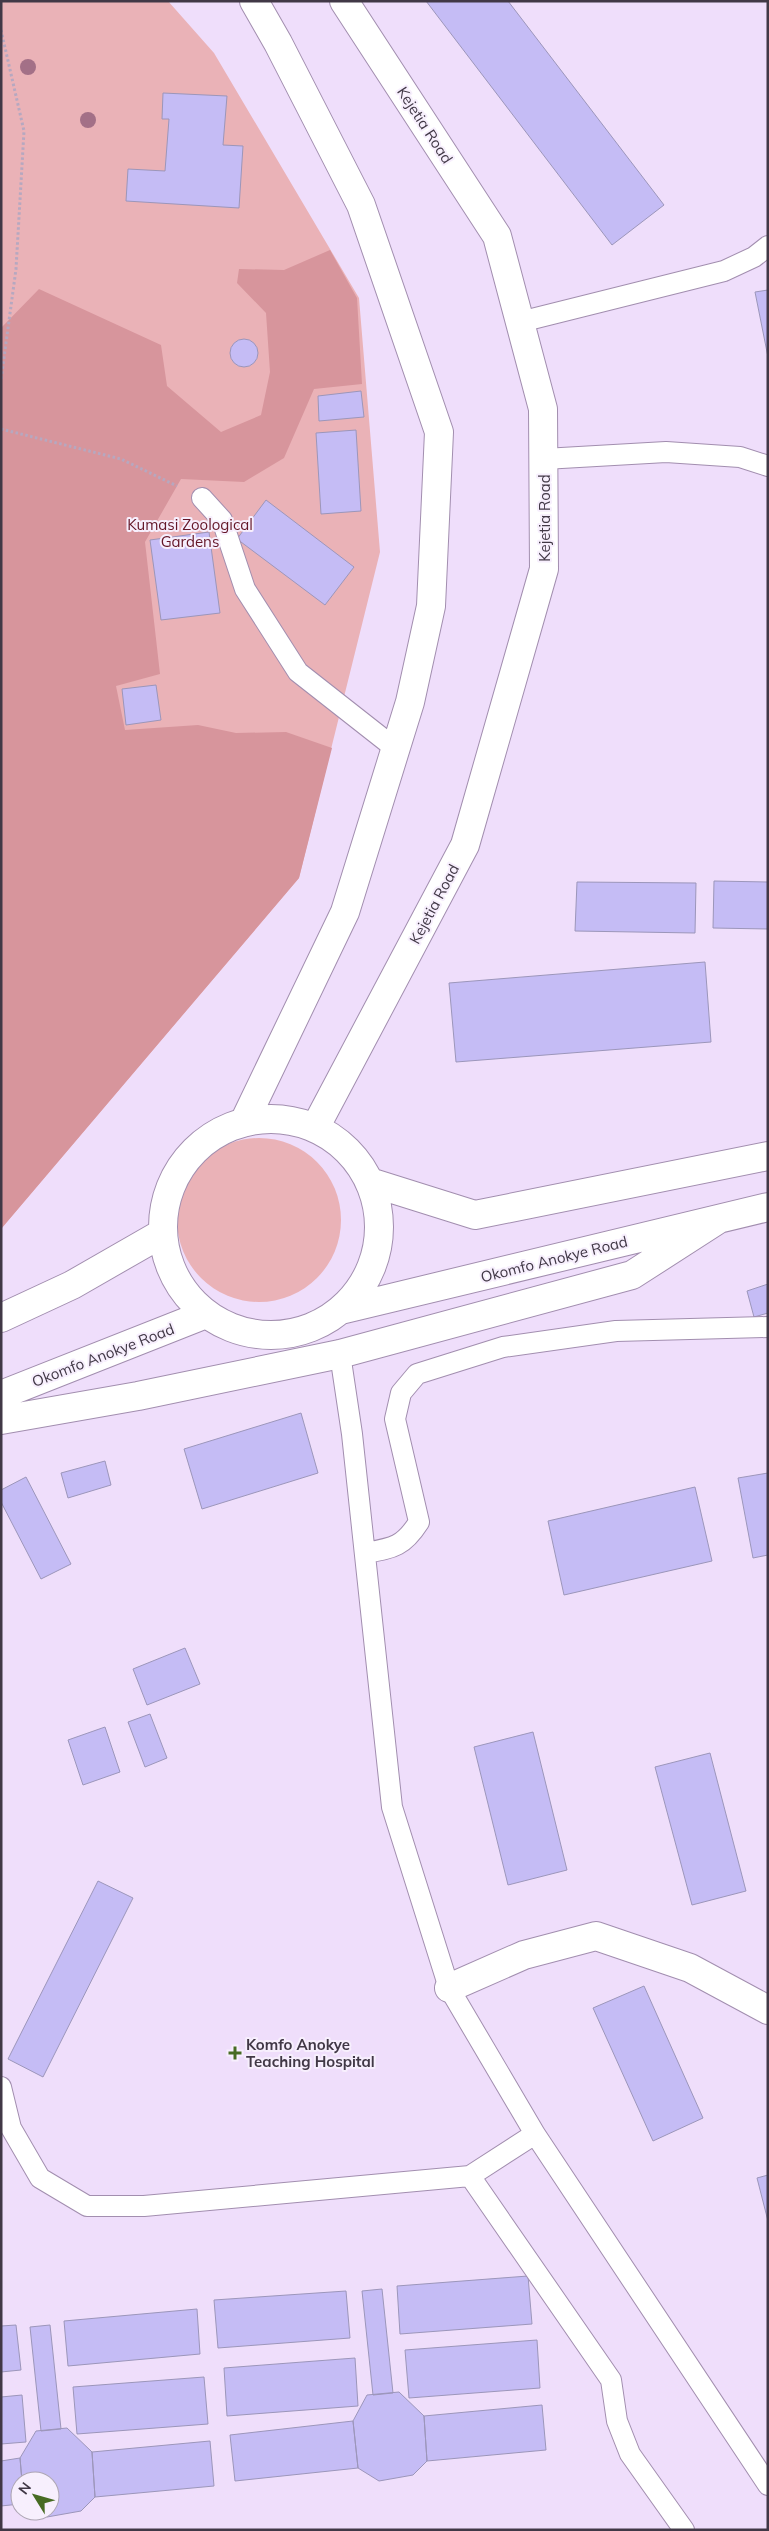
<svg xmlns="http://www.w3.org/2000/svg" width="769" height="2531" viewBox="0 0 769 2531" font-family="Mulish,sans-serif">
  <style>
    .green { fill: #eab2b7 }
    .forest { fill: #d7959c }
    .building { fill: #c5bcf5; stroke: #9c96ba }
    .lines { fill: none; stroke-linecap: round; stroke-linejoin: round }
    .lane-casing { stroke: #a28eaf; stroke-width: 22 }
    .street-casing { stroke: #a28eaf; stroke-width: 30 }
    .secondary-casing { stroke: #a28eaf; stroke-width: 30 }
    .path { stroke: #b6a8c0; stroke-width: 3; stroke-dasharray: 2.5 2.5; stroke-linecap: butt }
    .lane { stroke: #fff; stroke-width: 20 }
    .street { stroke: #fff; stroke-width: 28 }
    .secondary { stroke: #fff; stroke-width: 28 }
    .tree { fill: #a37087 }
    .poi-dot { fill: #476b23; stroke: #f7effd; stroke-width: 2 }
    .labels { text-anchor: middle; dominant-baseline: central; stroke-width: 4; stroke-linejoin: round; paint-order: stroke }
    .street-label { font-size: 15px; fill: #413846; stroke: #f7effd }
    .park-label { font-size: 15px; fill: #641628; stroke: #f7effd }
    .poi-label { font-size: 15px; font-weight: bold; fill: #413846; stroke: #f7effd; text-anchor: start }
  </style>
  <rect width="100%" height="100%" fill="#efdefb"/>
  <path class="green" d="M 1,1 L 168,1 L 214,53 L 359,298 L 380,552 L 299,878 L 1,1229 Z
    M177 1220a82 82 0 1 1 164 0a82 82 0 1 1-164 0Z"/>
  <path class="forest" d="M 330,250 L 357,298 L 362,384 L 314,389 L 284,458 L 244,482 L 181,479 L 145,542 L 160,674 L 116,686 L 125,730 L 198,725 L 236,733 L 286,732 L 332,748 L 299,878 L 1,1229 L 1,328 L 39,289 L 161,345 L 167,386 L 221,432 L 261,415 L 270,372 L 266,313 L 237,283 L 239,269 L 284,270 Z"/>
  <path class="building" d="M 426,1 L 508,1 L 664,205 L 612,245 Z
    M 163,93 L 227,96 L 223,145 L 243,146 L 239,208 L 126,201 L 128,169 L 165,171 L 169,119 L 162,119 Z
    M 768,290 L 768,357 L 755,292 Z
    M230 353a14 14 0 1 1 28 0a14 14 0 1 1-28 0Z
    M 361,391 L 364,417 L 319,421 L 318,396 Z
    M 356,430 L 361,511 L 321,514 L 316,433 Z
    M 266,500 L 354,567 L 325,605 L 237,539 Z
    M 209,532 L 220,613 L 161,620 L 150,540 Z
    M 156,685 L 161,720 L 126,725 L 122,689 Z
    M 714,881 L 768,882 L 768,929 L 713,928 Z
    M 577,882 L 696,883 L 695,933 L 575,931 Z
    M 705,962 L 711,1042 L 456,1062 L 449,983 Z
    M 768,1284 L 768,1313 L 754,1317 L 747,1291 Z
    M 301,1413 L 318,1473 L 202,1509 L 184,1449 Z
    M 105,1461 L 111,1485 L 68,1498 L 61,1473 Z
    M 768,1473 L 768,1555 L 753,1558 L 738,1478 Z
    M 26,1477 L 71,1564 L 41,1579 L 1,1502 L 1,1490 Z
    M 695,1487 L 712,1561 L 564,1595 L 548,1521 Z
    M 185,1648 L 200,1684 L 147,1705 L 133,1669 Z
    M 150,1714 L 167,1758 L 145,1767 L 128,1722 Z
    M 105,1727 L 120,1772 L 83,1785 L 68,1740 Z
    M 533,1732 L 567,1870 L 508,1885 L 474,1747 Z
    M 710,1753 L 746,1891 L 692,1905 L 655,1767 Z
    M 98,1881 L 133,1898 L 43,2077 L 8,2059 Z
    M 644,1986 L 703,2118 L 653,2141 L 593,2008 Z
    M 768,2175 L 768,2221 L 757,2178 Z
    M 528,2276 L 532,2324 L 400,2334 L 397,2286 Z
    M 382,2289 L 393,2393 L 373,2395 L 362,2291 Z
    M 346,2291 L 350,2338 L 218,2348 L 214,2300 Z
    M 197,2309 L 200,2354 L 68,2366 L 64,2321 Z
    M 16,2325 L 21,2370 L 1,2372 L 1,2326 Z
    M 50,2325 L 61,2429 L 41,2431 L 30,2327 Z
    M 537,2340 L 540,2388 L 409,2398 L 405,2350 Z
    M 355,2358 L 358,2406 L 227,2416 L 224,2368 Z
    M 204,2377 L 208,2424 L 77,2434 L 73,2387 Z
    M 399,2392 L 424,2416 L 427,2461 L 413,2475 L 379,2481 L 358,2468 L 353,2421 L 367,2395 Z
    M 22,2395 L 26,2442 L 1,2444 L 1,2397 Z
    M 542,2405 L 546,2450 L 427,2461 L 424,2416 Z
    M 353,2421 L 358,2468 L 235,2481 L 230,2435 Z
    M 67,2428 L 92,2452 L 95,2497 L 81,2511 L 47,2517 L 38,2511 L 50,2511 L 50,2481 L 22,2481 L 20,2458 L 36,2431 Z
    M 210,2441 L 214,2486 L 95,2497 L 92,2452 Z
    M 20,2458 L 22,2481 L 20,2481 L 20,2504 L 1,2506 L 1,2461 Z"/>
  <g class="lines">
    <defs>
      <path id="lane" d="M 520,322 L 724,271 L 754,257 L 768,246
        M 544,459 L 666,452 L 740,457 L 768,466
        M 202,498 L 222,520 L 245,589 L 298,672 L 396,749
        M 340,1354 L 352,1434 L 392,1807 L 449,1988 L 535,2134 L 768,2485
        M 365,1553 C 393,1548 403,1547 419,1522 L 395,1419 L 401,1393 L 417,1374 L 503,1347 L 616,1331 L 768,1327
        M 1,2087 L 11,2128 L 40,2178 L 87,2206 L 144,2206 L 470,2176 L 611,2380 L 617,2421 L 630,2454 L 684,2530
        M 470,2176 L 535,2134"/>
      <path id="street" d="M 449,1988 L 524,1955 L 596,1936 L 690,1968 L 768,2010"/>
      <path id="secondary" d="M163 1227a108 108 0 1 1 216 0a108 108 0 1 1-216 0Z
        M 244,1122 L 345,912 L 410,702 L 431,606 L 439,432 L 361,205 L 278,43 L 254,1
        M 315,1128 L 465,845 L 544,569 L 543,409 L 497,236 L 344,1
        M 370,1182 L 475,1215 L 768,1156
        M 341,1310 L 768,1207
        M 1,1318 L 72,1285 L 161,1234
        M 1,1395 L 206,1314
        M 1,1420 L 138,1396 L 340,1354 L 632,1275 L 719,1219"/>
    </defs>
    <use href="#lane" class="lane-casing"/>
    <use href="#street" class="street-casing"/>
    <use href="#secondary" class="secondary-casing"/>
    <path class="path" d="M 1,30 L 24,131 L 16,269 L 1,380
      M 1,429 L 121,459 L 177,486"/>
    <use href="#lane" class="lane"/>
    <use href="#street" class="street"/>
    <use href="#secondary" class="secondary"/>
  </g>
  <g class="tree">
    <circle cx="28" cy="67" r="8"/>
    <circle cx="88" cy="120" r="8"/>
  </g>
  <path class="poi-dot" d="M232.5 2045.5h5v5h5v5h-5v5h-5v-5h-5v-5h5z"/>
  <g class="labels">
    <g class="street-label">
      <text transform="translate(425 125) rotate(57)">Kejetia Road</text>
      <text transform="translate(544 518) rotate(-90)">Kejetia Road</text>
      <text transform="translate(434 904) rotate(-62)">Kejetia Road</text>
      <text transform="translate(554 1259) rotate(-14)">Okomfo Anokye Road</text>
      <text transform="translate(103 1355) rotate(-21)">Okomfo Anokye Road</text>
    </g>
    <g class="park-label">
      <text x="190" y="524">Kumasi Zoological<tspan x="190" dy="17">Gardens</tspan></text>
    </g>
    <g class="poi-label">
      <text x="246" y="2044">Komfo Anokye<tspan x="246" dy="17">Teaching Hospital</tspan></text>
    </g>
  </g>
  <rect width="769" height="2531" fill="none" stroke="#413846" stroke-width="5"/>
  <g transform="translate(35 2496) rotate(307)"><circle r="24" fill="#f7effd" stroke="#aea6b4"/>
  <path d="M0-4L9 19L0 12L-9 19Z" fill="#476b23"/>
  <text y="-8" font-size="14" font-weight="bold" text-anchor="middle" fill="#413846">N</text>
  </g>
</svg>
